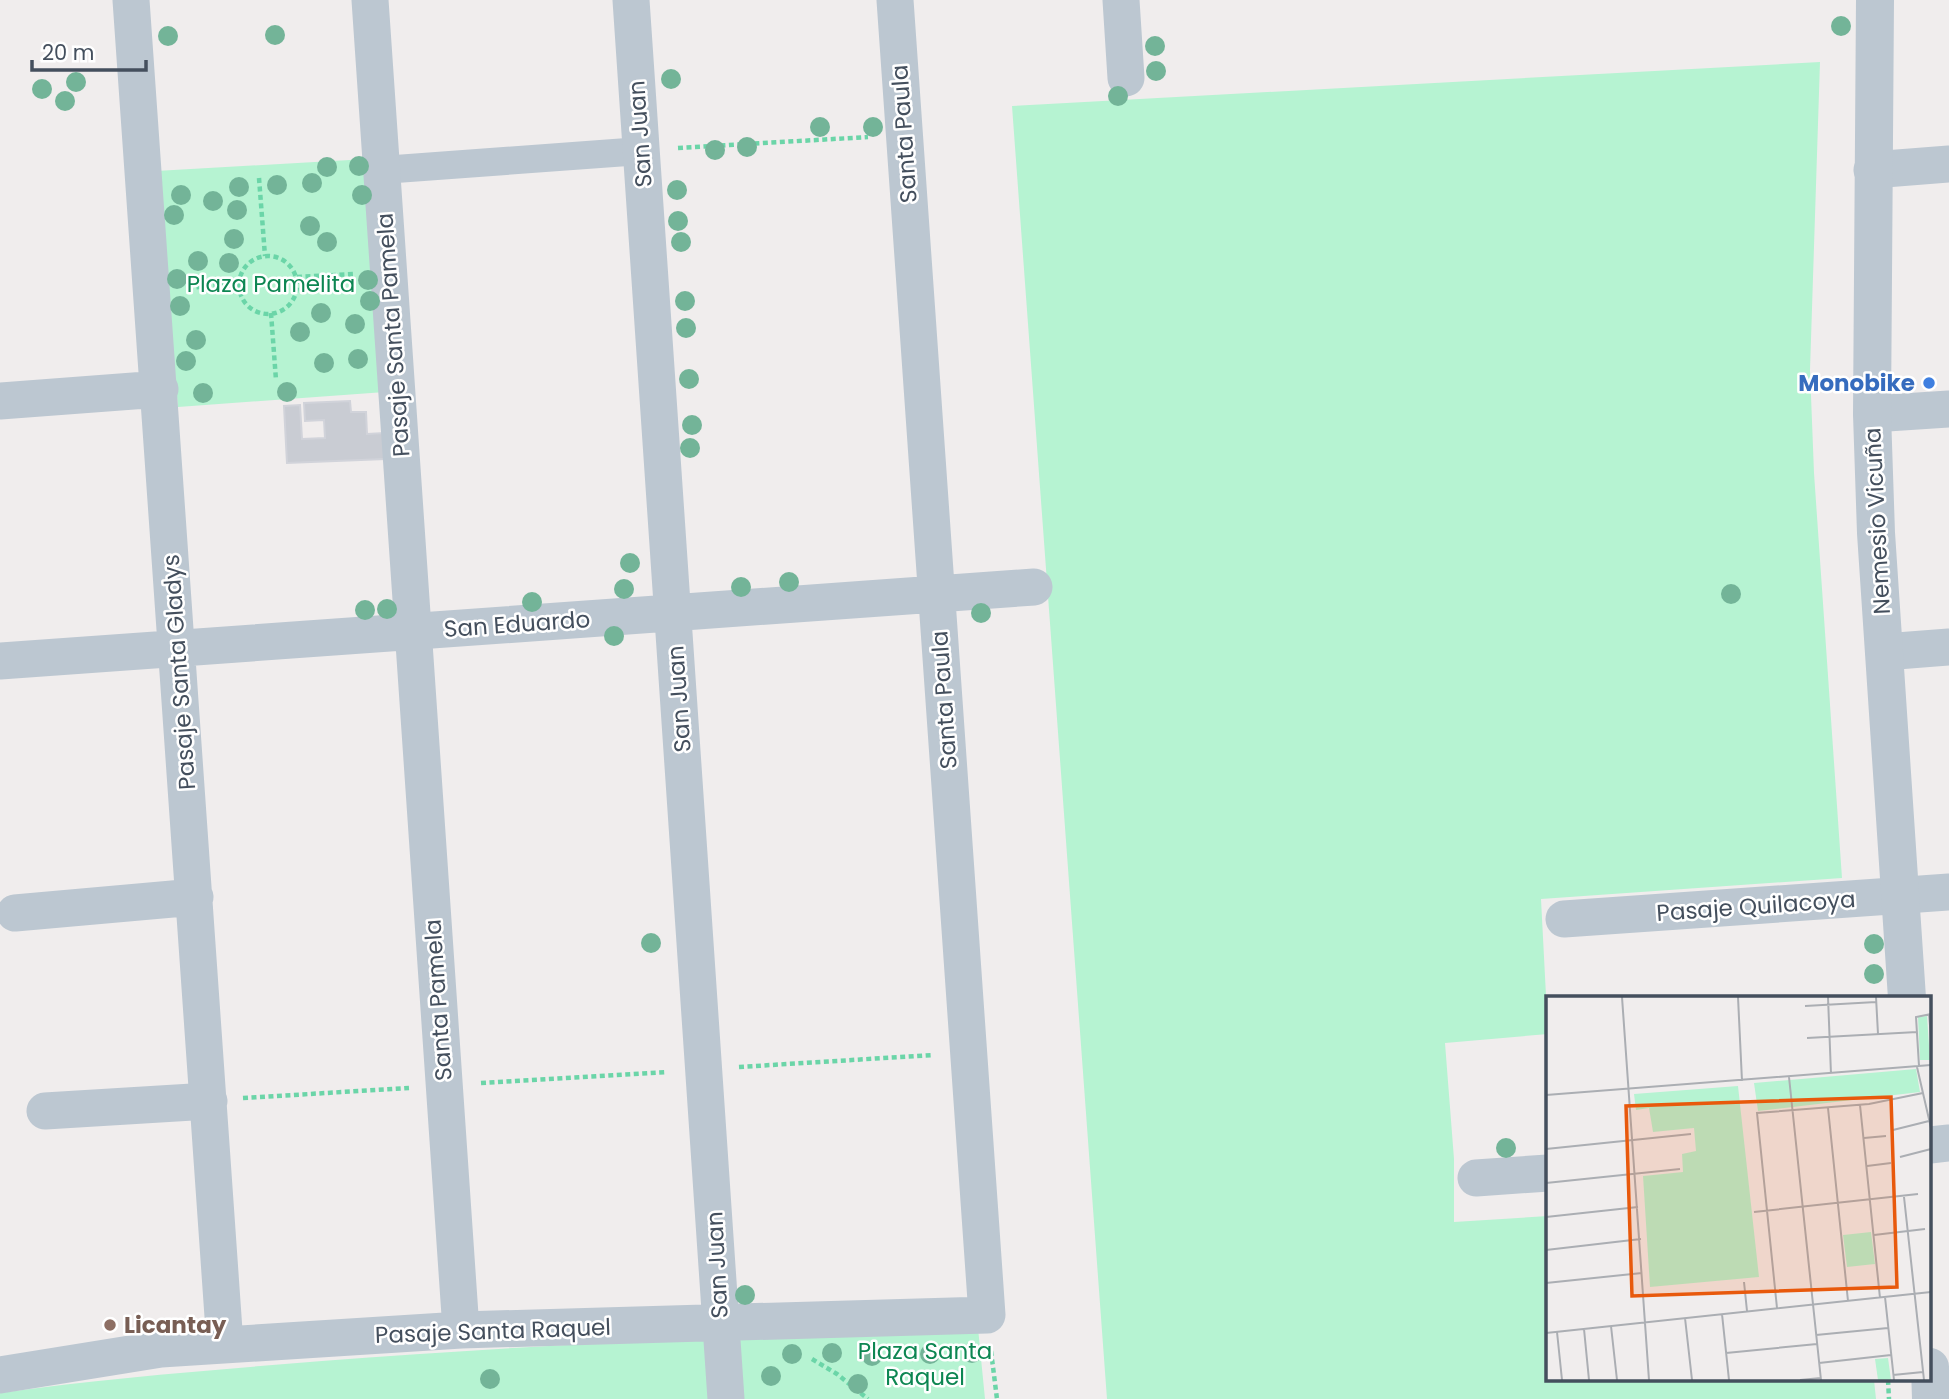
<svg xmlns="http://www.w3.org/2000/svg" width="1949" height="1399" viewBox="0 0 1949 1399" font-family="Poppins,sans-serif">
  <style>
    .green { fill: #b6f3d2 }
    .building { fill: #c9ccd3; stroke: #d1d3da; stroke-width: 2 }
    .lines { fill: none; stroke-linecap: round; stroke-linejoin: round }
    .path { stroke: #6bd5a8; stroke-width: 4.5; stroke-dasharray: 5 3.5; stroke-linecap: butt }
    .pedestrian { stroke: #bcc7d1; stroke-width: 28 }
    .minor { stroke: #bcc7d1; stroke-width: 37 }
    .tertiary { stroke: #bcc7d1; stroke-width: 38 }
    .tree { fill: #73b498 }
    .shop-dot { fill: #3f7fe0; stroke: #fff; stroke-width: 2.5 }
    .education-dot { fill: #8d6e63; stroke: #fff; stroke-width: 2.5 }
    .labels { text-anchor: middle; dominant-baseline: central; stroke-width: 5; stroke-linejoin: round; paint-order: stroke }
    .street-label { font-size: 23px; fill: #444f5d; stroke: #fff }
    .park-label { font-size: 23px; fill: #0d8652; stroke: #fff }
    .shop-label { font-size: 23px; font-weight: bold; fill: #366cbe; stroke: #fff; text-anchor: end }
    .education-label { font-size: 23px; font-weight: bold; fill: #785e54; stroke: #fff; text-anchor: start }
    .inset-road { fill: none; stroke: #abaeb3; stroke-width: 2 }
    .view { fill: #e8590c; fill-opacity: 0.15; stroke: #e8590c; stroke-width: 3.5 }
    .inset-edge { fill: none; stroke: #444f5d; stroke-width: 3.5 }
  </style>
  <rect width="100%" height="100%" fill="#f0eded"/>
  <path class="green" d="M 1820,62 L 1810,370 L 1814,473 L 1842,878 L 1541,899 L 1548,1034 L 1445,1043 L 1454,1159 L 1454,1222 L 1548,1216 L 1548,1380 L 1874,1380 L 1876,1399 L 1107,1399 L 1012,106 Z
    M 367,159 L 385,392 L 178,407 L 156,171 Z
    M 978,1328 L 985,1399 L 0,1399 L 0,1393 C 107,1378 214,1370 322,1361 C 540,1344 759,1335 978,1328 Z"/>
  <path class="building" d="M 350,401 L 351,412 L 366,412 L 367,434 L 384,433 L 385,459 L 287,463 L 284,406 L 300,405 L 302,439 L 325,438 L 324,420 L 305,421 L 304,403 Z"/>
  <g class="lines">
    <path class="path" d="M 678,148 L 868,137
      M 259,178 L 265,256
      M239 285a29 29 0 1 1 58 0a29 29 0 1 1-58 0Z
      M 297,277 L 353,274
      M 188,288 L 239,283
      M 271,313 L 276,380
      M 739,1067 L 933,1055
      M 481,1083 L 667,1072
      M 243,1098 L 409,1088
      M 991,1351 L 997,1399
      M 812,1359 L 837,1374 L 868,1399
      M 1888,1380 L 1889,1399"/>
    <path class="pedestrian" d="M 382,170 L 641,151"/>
    <path class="minor" d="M 131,0 L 225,1345
      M 370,0 L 461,1330
      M 631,0 L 726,1399
      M 1121,0 L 1126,78
      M 1872,170 L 1949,164
      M 0,401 L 160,389
      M 1872,414 L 1949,409
      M 1884,652 L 1949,647
      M 0,661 L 1034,587
      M 15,913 L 195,897
      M 1564,919 L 1949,892
      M 45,1111 L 209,1101
      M 1930,1145 L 1949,1143
      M 1476,1178 L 1548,1173
      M 0,1375 L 161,1349 L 461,1330 L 987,1315 L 895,0"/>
    <path class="tertiary" d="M 1875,0 L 1872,414 L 1876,533 L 1907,998
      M 1930,1367 L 1931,1399"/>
  </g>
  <g class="tree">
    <circle cx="1841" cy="26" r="10"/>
    <circle cx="275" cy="35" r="10"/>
    <circle cx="168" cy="36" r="10"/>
    <circle cx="1155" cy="46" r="10"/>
    <circle cx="1156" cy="71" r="10"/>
    <circle cx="671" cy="79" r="10"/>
    <circle cx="76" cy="82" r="10"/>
    <circle cx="42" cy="89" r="10"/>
    <circle cx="1118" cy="96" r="10"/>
    <circle cx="65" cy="101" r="10"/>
    <circle cx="820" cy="127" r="10"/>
    <circle cx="873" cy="127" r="10"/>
    <circle cx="747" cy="147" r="10"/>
    <circle cx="715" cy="150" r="10"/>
    <circle cx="359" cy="166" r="10"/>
    <circle cx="327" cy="167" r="10"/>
    <circle cx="312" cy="183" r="10"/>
    <circle cx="277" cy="185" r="10"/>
    <circle cx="239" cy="187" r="10"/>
    <circle cx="677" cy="190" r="10"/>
    <circle cx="181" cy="195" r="10"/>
    <circle cx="362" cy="195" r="10"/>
    <circle cx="213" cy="201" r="10"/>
    <circle cx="237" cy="210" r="10"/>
    <circle cx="174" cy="215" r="10"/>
    <circle cx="678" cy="221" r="10"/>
    <circle cx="310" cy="226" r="10"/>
    <circle cx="234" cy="239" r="10"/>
    <circle cx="327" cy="242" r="10"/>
    <circle cx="681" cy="242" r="10"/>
    <circle cx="198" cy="261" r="10"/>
    <circle cx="229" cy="263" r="10"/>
    <circle cx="177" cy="279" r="10"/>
    <circle cx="368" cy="280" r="10"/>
    <circle cx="370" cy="301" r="10"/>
    <circle cx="685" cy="301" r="10"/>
    <circle cx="180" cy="306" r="10"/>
    <circle cx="321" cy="313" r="10"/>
    <circle cx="355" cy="324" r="10"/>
    <circle cx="686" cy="328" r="10"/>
    <circle cx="300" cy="332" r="10"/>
    <circle cx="196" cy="340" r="10"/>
    <circle cx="358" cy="359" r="10"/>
    <circle cx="186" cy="361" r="10"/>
    <circle cx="324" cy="363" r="10"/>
    <circle cx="689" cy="379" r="10"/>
    <circle cx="287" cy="392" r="10"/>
    <circle cx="203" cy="393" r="10"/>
    <circle cx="692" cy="425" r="10"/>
    <circle cx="690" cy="448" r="10"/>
    <circle cx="630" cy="563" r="10"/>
    <circle cx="789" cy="582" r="10"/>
    <circle cx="741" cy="587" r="10"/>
    <circle cx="624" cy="589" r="10"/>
    <circle cx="1731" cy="594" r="10"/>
    <circle cx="532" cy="602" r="10"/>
    <circle cx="387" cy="609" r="10"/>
    <circle cx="365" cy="610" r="10"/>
    <circle cx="981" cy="613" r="10"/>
    <circle cx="614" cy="636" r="10"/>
    <circle cx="651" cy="943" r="10"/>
    <circle cx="1874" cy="944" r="10"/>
    <circle cx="1874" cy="974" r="10"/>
    <circle cx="1506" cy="1148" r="10"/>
    <circle cx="745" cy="1295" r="10"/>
    <circle cx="832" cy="1353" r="10"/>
    <circle cx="972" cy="1353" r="10"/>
    <circle cx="792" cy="1354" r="10"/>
    <circle cx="930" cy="1354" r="10"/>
    <circle cx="872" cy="1356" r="10"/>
    <circle cx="771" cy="1376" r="10"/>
    <circle cx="490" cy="1379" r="10"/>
    <circle cx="858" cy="1384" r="10"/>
  </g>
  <circle class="shop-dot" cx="1929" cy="383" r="7"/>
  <circle class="education-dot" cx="110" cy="1325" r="7"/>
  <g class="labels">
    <g class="street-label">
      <text transform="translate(640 134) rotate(-94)">San Juan</text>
      <text transform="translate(904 134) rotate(-94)">Santa Paula</text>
      <text transform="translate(393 335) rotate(-94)">Pasaje Santa Pamela</text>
      <text transform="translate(1877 521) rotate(-93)">Nemesio Vicuña</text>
      <text transform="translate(517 624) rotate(-4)">San Eduardo</text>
      <text transform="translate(179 672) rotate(-94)">Pasaje Santa Gladys</text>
      <text transform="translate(679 699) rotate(-94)">San Juan</text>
      <text transform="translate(944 700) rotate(-94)">Santa Paula</text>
      <text transform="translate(1756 906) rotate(-4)">Pasaje Quilacoya</text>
      <text transform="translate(438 1000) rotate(-94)">Santa Pamela</text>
      <text transform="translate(717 1265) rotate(-93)">San Juan</text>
      <text transform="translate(493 1331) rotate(-2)">Pasaje Santa Raquel</text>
    </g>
    <g class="park-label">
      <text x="271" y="284">Plaza Pamelita</text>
      <text x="925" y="1351">Plaza Santa<tspan x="925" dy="26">Raquel</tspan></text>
    </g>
    <g class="shop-label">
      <text x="1915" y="383">Monobike</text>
    </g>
    <g class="education-label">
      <text x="124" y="1325">Licantay</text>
    </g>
  </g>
  <g transform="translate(1546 996)">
    <rect width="385" height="385" fill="#f0eded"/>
    <path d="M 381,20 L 384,64 L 374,64 L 372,21 ZM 370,73 L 374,96 L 212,115 L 208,87 ZM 192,90 L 213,281 L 104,291 L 97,180 L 137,176 L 136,158 L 150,155 L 148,132 L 107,136 L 103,112 L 90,114 L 88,98 ZM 325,236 L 329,268 L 301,271 L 297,239 ZM 342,362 L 345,384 L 332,384 L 329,363 Z" fill="#b6f3d2"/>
    <path class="inset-road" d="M 76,1 L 103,384M 192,1 L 196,85M 282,1 L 285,78M 330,1 L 332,38M 259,10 L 330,6M 383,18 L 385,41M 261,42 L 371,36M 373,70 L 370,21 L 385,18M 371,71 L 385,132M 243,81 L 275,384M 0,99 L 385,69M 314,109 L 334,302M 282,112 L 302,305M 347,134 L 383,125M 318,142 L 340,140M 0,153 L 145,138M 354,161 L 385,153M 321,170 L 345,167M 0,187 L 134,173M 358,201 L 378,384M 208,216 L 372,198M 0,221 L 92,211M 328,239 L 379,233M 0,254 L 95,243M 198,286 L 201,315M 0,287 L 96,277M 339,301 L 348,384M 231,312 L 211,117 L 323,108 L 377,97M 176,318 L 183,384M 139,322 L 146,384M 65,330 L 71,384M 38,333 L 43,384M 11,336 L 16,384M 0,337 L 385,296M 270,339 L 342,332M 180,357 L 271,348M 273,367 L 345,359M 347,379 L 377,376M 254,384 L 275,382"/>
    <path class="view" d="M 345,101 L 351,291 L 86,300 L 80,110 Z"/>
    <rect width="385" height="385" class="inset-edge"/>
  </g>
  <path d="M32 60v10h114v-10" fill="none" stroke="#444f5d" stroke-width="3.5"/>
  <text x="42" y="60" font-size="21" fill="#444f5d" stroke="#ffffff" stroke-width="5" paint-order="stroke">20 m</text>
</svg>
